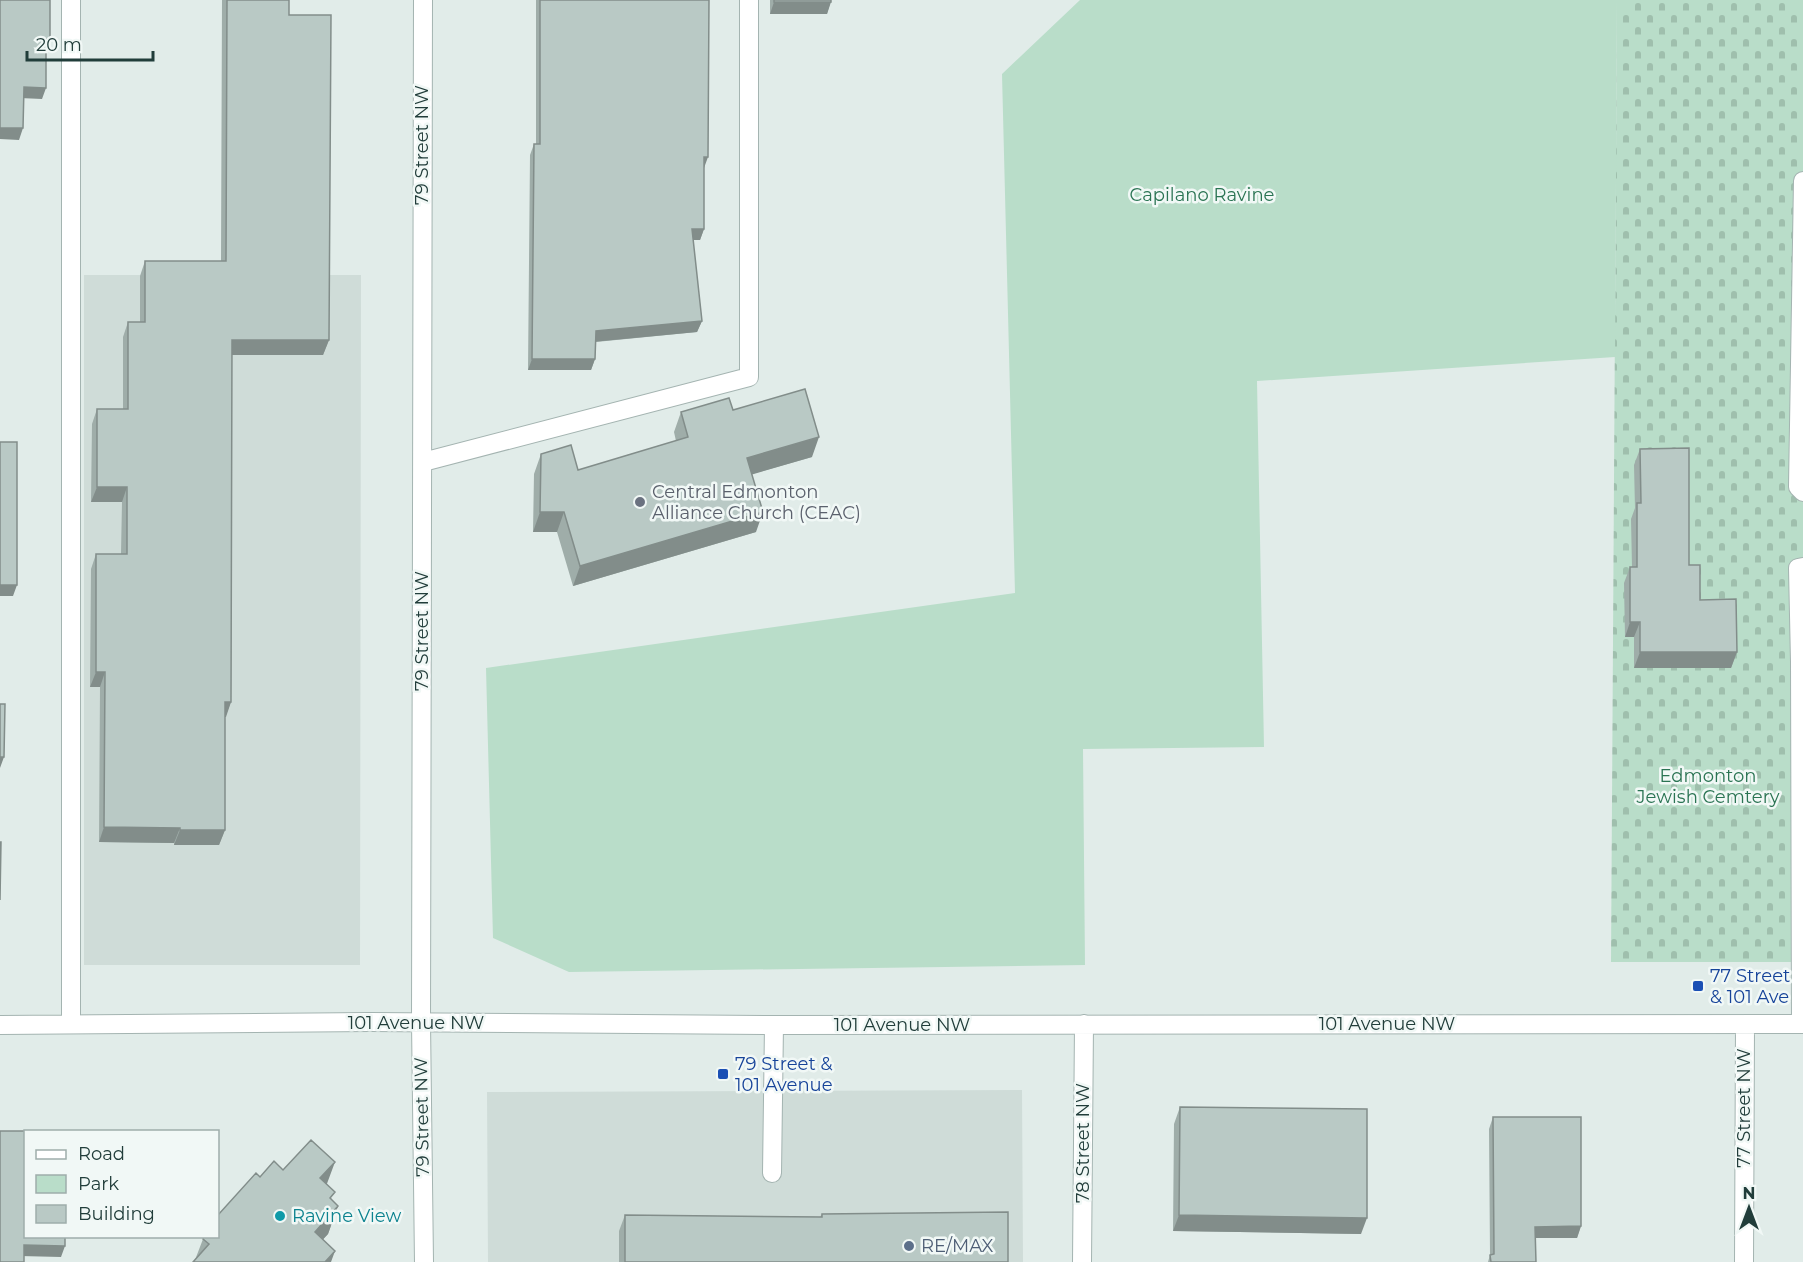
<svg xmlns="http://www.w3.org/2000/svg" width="1803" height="1262" viewBox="0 0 1803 1262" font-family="Montserrat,sans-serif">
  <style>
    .built { fill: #cfdcd8 }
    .cemetery { fill: url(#cemetery-stones) }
    .green { fill: #b9ddc9 }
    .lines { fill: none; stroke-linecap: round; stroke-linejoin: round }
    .minor-casing { stroke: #a4b4b1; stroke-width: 20 }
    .minor { stroke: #fff; stroke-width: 18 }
    .wall { fill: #9fada9 }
    .shaded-wall { fill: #828d8a }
    .building { fill: #b9c9c5; stroke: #828d8a; stroke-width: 1.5 }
    .worship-dot { fill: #6b7280; stroke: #f1f8f6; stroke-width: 2 }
    .transit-dot { fill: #1a4fb4; stroke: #f1f8f6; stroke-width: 2 }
    .culture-dot { fill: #0f9aa8; stroke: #f1f8f6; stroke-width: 2 }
    .service-dot { fill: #5c6f8a; stroke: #f1f8f6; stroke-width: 2 }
    .labels { text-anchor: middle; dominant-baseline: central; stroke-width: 5; stroke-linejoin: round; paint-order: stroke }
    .street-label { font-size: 18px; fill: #213d3a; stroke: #f1f8f6 }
    .park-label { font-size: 18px; fill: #2a7453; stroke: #f1f8f6 }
    .worship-label { font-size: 18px; fill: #5b616d; stroke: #f1f8f6; text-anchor: start }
    .transit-label { font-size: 18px; fill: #164399; stroke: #f1f8f6; text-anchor: start }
    .culture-label { font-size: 18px; fill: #0d838f; stroke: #f1f8f6; text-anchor: start }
    .service-label { font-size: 18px; fill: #4e5e75; stroke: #f1f8f6; text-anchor: start }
  </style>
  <defs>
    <pattern id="cemetery-stones" width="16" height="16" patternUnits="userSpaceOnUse" patternTransform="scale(1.5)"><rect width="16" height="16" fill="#b9ddc9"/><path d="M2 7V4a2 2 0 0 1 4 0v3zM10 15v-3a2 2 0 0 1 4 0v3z" fill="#9fbfad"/></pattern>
  </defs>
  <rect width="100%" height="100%" fill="#e1ece9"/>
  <path class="built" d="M 84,275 L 361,275 L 360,965 L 84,965 Z
    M 1022,1090 L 1023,1262 L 488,1262 L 487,1092 Z"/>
  <path class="cemetery" d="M 1617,0 L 1803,0 L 1803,962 L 1611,962 Z"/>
  <path class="green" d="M 1080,0 L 1617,0 L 1615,357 L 1257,381 L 1264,747 L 1083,749 L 1085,965 L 569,972 L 493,938 L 486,668 L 1015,593 L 1002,74 Z"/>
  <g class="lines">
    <defs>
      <path id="minor" d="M 423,0 L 421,1022 L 424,1262
        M 1803,181 L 1798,487 L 1803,492
        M 423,462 L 749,377 L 749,0
        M 1800,662 L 1798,568 L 1803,567
        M 71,1024 L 71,0
        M 1801,1024 L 1800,662 L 1803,662
        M 0,1025 L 370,1022 L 774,1025 L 1803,1024
        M 772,1173 L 774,1025
        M 1082,1262 L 1084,1024
        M 1744,1262 L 1745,1026"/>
    </defs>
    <use href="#minor" class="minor-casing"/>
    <use href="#minor" class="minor"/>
  </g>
  <path class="wall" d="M 222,0 L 289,0 L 289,15 L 329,340 L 323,355 L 232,355 L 231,702 L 225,717 L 225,830 L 219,845 L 174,845 L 174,843 L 99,842 L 100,687 L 90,687 L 91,569 L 96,554 L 121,554 L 122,502 L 91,502 L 92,424 L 97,409 L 123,409 L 123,337 L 128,322 L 140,322 L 140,276 L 145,261 L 221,261 Z
    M 536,0 L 709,0 L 704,168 L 704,229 L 700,240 L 693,240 L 702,321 L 697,332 L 596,342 L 595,359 L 591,370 L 528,370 L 530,155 L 534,144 L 536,144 Z
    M 770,0 L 831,0 L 827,14 L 770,14 Z
    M 733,410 L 812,457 L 752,474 L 756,532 L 573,586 L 557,532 L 533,532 L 534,474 L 541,454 L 578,470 L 676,441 L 674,432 L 681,412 Z
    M 1640,449 L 1689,565 L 1700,600 L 1737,652 L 1731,668 L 1634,668 L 1634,637 L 1625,637 L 1624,583 L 1630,567 L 1632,567 L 1631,519 L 1635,508 L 1634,465 Z
    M 1180,1107 L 1361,1234 L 1173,1231 L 1174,1124 Z
    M 1493,1117 L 1581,1226 L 1577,1238 L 1536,1238 L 1536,1262 L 1488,1262 L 1490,1255 L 1489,1129 Z
    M 283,1170 L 327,1184 L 332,1201 L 338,1206 L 328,1234 L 323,1239 L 195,1260 L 203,1239 L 260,1177 Z
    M 822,1214 L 1008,1262 L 619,1262 L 619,1231 L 625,1215 L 820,1217 Z"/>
  <path class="shaded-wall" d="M 774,2 L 831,2 L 827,14 L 770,14 Z
    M 46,39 L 50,39 L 46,50 Z
    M 24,87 L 46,88 L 42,99 L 20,98 Z
    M 0,128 L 23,128 L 19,140 L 0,139 Z
    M 704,157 L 708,157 L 704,168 Z
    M 692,229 L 704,229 L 700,240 L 688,240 Z
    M 702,321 L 697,332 L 592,342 L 596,331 Z
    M 232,340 L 329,340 L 323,355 L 227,355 Z
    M 532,359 L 595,359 L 591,370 L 528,370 Z
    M 819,437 L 812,457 L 740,478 L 747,458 Z
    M 97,487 L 127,487 L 122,502 L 91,502 Z
    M 540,512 L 564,512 L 557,532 L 533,532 Z
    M 763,512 L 756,532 L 573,586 L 580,566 Z
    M 0,585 L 17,585 L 13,596 L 0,596 Z
    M 1630,622 L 1640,622 L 1634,637 L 1625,637 Z
    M 1640,652 L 1737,652 L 1731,668 L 1634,668 Z
    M 96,672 L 105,672 L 100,687 L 90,687 Z
    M 225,702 L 231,702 L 226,717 L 220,717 Z
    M 0,757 L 4,757 L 0,768 Z
    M 104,827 L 180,828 L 174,843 L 99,842 Z
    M 180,830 L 225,830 L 219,845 L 174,845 Z
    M 335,1162 L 325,1189 L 320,1178 Z
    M 338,1206 L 328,1234 L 305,1259 L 315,1232 Z
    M 1179,1215 L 1367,1218 L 1361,1234 L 1173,1231 Z
    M 1581,1226 L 1577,1238 L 1531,1238 L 1535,1227 Z
    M 24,1245 L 65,1246 L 61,1257 L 20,1256 Z
    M 335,1251 L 331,1262 L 325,1262 Z"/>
  <path class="building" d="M 0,0 L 50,0 L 50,39 L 46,39 L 46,88 L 24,87 L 23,128 L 0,128 Z
    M 227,0 L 289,0 L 289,15 L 331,15 L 329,340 L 232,340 L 231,702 L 225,702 L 225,830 L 180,830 L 180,828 L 104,827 L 105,672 L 96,672 L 96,554 L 127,554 L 127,487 L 97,487 L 97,409 L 128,409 L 128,322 L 145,322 L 145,261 L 226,261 Z
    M 540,0 L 709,0 L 708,157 L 704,157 L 704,229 L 692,229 L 702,321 L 596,331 L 595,359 L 532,359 L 534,144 L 540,144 Z
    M 774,0 L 831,0 L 831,2 L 774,2 Z
    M 805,389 L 819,437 L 747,458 L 763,512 L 580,566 L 564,512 L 540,512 L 541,454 L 571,445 L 578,470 L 688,437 L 681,412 L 729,398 L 733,410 Z
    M 0,442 L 17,442 L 17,585 L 0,585 Z
    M 1689,448 L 1689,565 L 1700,565 L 1700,600 L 1736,599 L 1737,652 L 1640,652 L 1640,622 L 1630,622 L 1630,567 L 1637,567 L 1637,503 L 1641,503 L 1640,449 Z
    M 0,704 L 5,704 L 4,757 L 0,757 Z
    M 0,842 L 1,842 L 0,900 Z
    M 1180,1107 L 1367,1109 L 1367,1218 L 1179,1215 Z
    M 1493,1117 L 1581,1117 L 1581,1226 L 1535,1227 L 1536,1262 L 1491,1262 L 1490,1255 L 1494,1254 Z
    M 0,1131 L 62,1131 L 26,1131 L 26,1236 L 65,1236 L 65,1246 L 24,1245 L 24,1262 L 0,1262 Z
    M 311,1140 L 335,1162 L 320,1178 L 335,1192 L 330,1198 L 338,1206 L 315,1232 L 335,1251 L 325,1262 L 193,1262 L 209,1244 L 203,1239 L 204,1236 L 218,1236 L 218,1215 L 256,1173 L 260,1177 L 274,1161 L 283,1170 Z
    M 1008,1212 L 1008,1262 L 625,1262 L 625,1215 L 822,1217 L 822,1214 Z"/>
  <circle class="worship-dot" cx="640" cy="502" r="6"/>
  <g class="transit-dot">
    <rect x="1692" y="980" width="12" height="12" rx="3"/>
    <rect x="717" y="1068" width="12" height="12" rx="3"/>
  </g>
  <circle class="culture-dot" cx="280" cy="1216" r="6"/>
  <circle class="service-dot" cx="909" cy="1246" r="6"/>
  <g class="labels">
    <g class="street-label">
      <text transform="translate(422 145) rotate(-90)">79 Street NW</text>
      <text transform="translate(422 631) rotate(-90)">79 Street NW</text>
      <text x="416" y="1023">101 Avenue NW</text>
      <text x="1387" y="1024">101 Avenue NW</text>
      <text x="902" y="1025">101 Avenue NW</text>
      <text transform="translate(1744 1108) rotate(-90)">77 Street NW</text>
      <text transform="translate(422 1117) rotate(-91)">79 Street NW</text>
      <text transform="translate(1083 1143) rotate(-90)">78 Street NW</text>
    </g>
    <g class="park-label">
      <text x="1202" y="195">Capilano Ravine</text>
      <text x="1708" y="776">Edmonton<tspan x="1708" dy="21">Jewish Cemtery</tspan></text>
    </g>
    <g class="worship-label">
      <text x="652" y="492">Central Edmonton<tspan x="652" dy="21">Alliance Church (CEAC)</tspan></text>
    </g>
    <g class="transit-label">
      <text x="1710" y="976">77 Street<tspan x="1710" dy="21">&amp; 101 Ave</tspan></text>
      <text x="735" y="1064">79 Street &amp;<tspan x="735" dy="21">101 Avenue</tspan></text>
    </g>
    <g class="culture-label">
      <text x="292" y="1216">Ravine View</text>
    </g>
    <g class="service-label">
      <text x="921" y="1246">RE/MAX</text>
    </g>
  </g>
  <rect x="24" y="1130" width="195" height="108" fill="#f1f8f6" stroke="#9eadab" stroke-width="1.5"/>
  <rect x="36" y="1150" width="30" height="9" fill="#ffffff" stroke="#9eadab" stroke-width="1.5"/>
  <text x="78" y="1160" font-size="18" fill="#213d3a">Road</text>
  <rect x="36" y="1175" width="30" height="18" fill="#b9ddc9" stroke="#9eadab" stroke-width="1.5"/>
  <text x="78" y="1190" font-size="18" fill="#213d3a">Park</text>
  <rect x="36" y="1205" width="30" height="18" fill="#b9c9c5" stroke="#9eadab" stroke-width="1.5"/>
  <text x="78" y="1220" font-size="18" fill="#213d3a">Building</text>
  <g transform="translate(1749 1208)" stroke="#f1f8f6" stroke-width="4.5" paint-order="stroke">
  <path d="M0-4.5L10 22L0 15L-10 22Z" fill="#213d3a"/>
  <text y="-9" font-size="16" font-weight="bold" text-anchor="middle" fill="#213d3a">N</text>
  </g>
  <path d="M27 51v9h126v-9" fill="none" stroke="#213d3a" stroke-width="3"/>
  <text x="36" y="51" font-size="18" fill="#213d3a" stroke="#f1f8f6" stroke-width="4.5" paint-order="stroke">20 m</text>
</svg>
